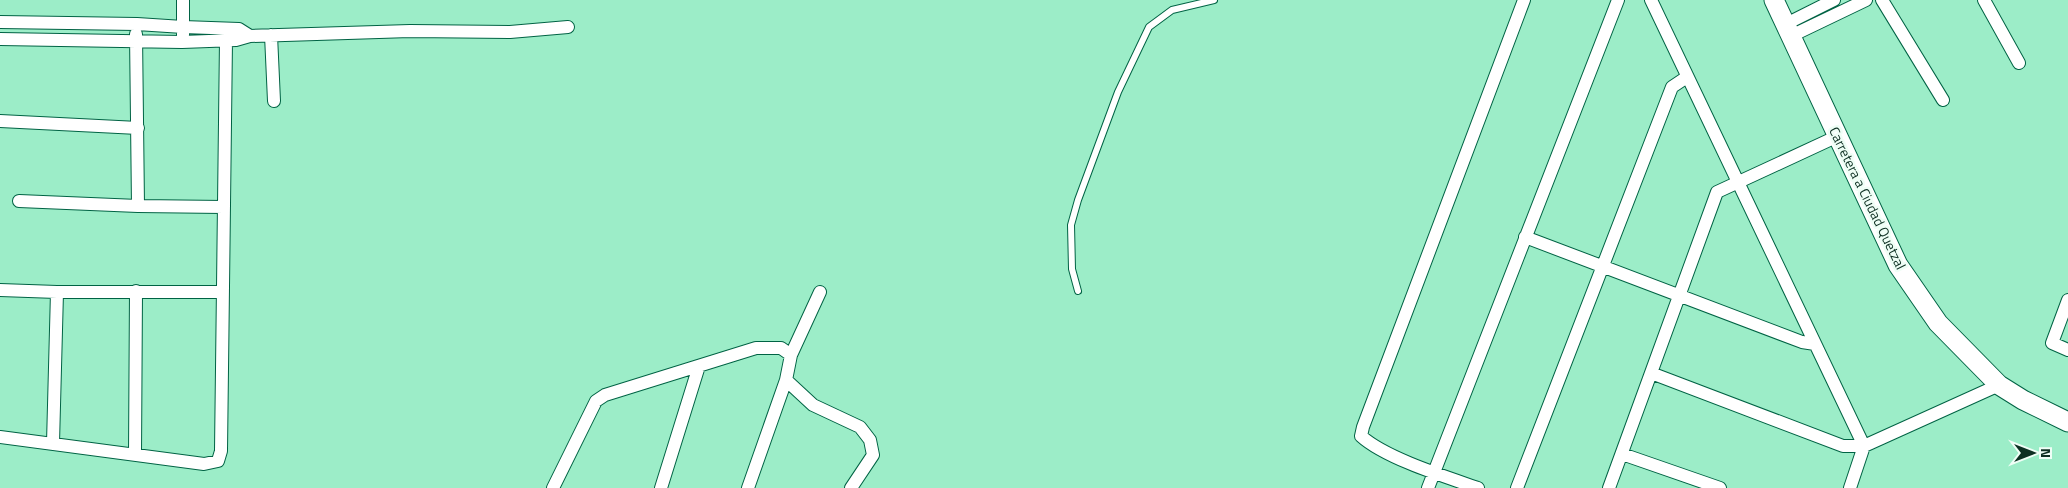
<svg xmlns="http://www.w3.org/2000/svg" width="2068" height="488" viewBox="0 0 2068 488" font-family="'Titillium Web',sans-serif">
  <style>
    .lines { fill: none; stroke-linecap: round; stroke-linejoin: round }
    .lane-casing { stroke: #006344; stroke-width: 8 }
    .street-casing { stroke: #006344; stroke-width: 14 }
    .secondary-casing { stroke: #006344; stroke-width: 21 }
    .lane { stroke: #fff; stroke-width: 6 }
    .street { stroke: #fff; stroke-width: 12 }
    .secondary { stroke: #fff; stroke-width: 19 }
    .labels { text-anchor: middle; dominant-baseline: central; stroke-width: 5; stroke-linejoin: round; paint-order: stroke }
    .street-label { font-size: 14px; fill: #0d2f22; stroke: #effef6 }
  </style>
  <rect width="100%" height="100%" fill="#9cedc8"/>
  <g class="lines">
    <defs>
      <path id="lane" d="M 1078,291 L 1072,269 L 1071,225 L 1078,200 L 1118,92 L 1149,27 L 1172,10 L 1214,0"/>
      <path id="street" d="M 1651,0 L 1864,446 L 1850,488
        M 1882,0 L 1943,100
        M 1984,0 L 2019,63
        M 0,22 L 137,24 L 183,27 L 239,29 L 250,36
        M 1786,24 L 1834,0
        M 136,34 L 138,206
        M 183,35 L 183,0
        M 271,35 L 274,101
        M 1791,36 L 1866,0
        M 0,39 L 182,42 L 236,40 L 250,36 L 410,31 L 510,32 L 568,27
        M 0,121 L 138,128
        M 19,201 L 138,206 L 224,207
        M 1525,237 L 1802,342 L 1815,344
        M 0,290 L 57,292 L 223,292
        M 820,292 L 791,355 L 786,380 L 813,405 L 860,427 L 870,440 L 873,455 L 851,488
        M 2068,300 L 2052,343 L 2068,350
        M 1651,373 L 1843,446 L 1864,446 L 1999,385
        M 0,437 L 204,464 L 218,461 L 221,451 L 226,40
        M 53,443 L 57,292
        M 135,454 L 136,291
        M 1622,454 L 1720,488
        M 553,488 L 596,401 L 605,395 L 756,348 L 781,348 L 791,355
        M 661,488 L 699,366
        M 748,488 L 786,380
        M 1428,488 L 1618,0
        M 1478,488 C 1446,477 1385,458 1361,436 L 1363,427 L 1524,0
        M 1517,488 L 1672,87 L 1687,77
        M 1609,488 L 1717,192 L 1838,136"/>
      <path id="secondary" d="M 1774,0 L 1898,265 L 1938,323 L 1999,385 L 2023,400 L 2068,422"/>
    </defs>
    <use href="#lane" class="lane-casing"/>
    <use href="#street" class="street-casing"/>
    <use href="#secondary" class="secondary-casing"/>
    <use href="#lane" class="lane"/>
    <use href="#street" class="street"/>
    <use href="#secondary" class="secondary"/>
  </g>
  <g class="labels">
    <g class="street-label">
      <text transform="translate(1868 198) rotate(64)">Carretera a Ciudad Quetzal</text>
    </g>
  </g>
  <g transform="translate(2033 453) rotate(90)" stroke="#effef6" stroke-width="4" paint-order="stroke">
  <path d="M0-4L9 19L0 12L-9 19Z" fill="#0d2f22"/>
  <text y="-8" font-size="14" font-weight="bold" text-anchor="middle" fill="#0d2f22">N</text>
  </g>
</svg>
